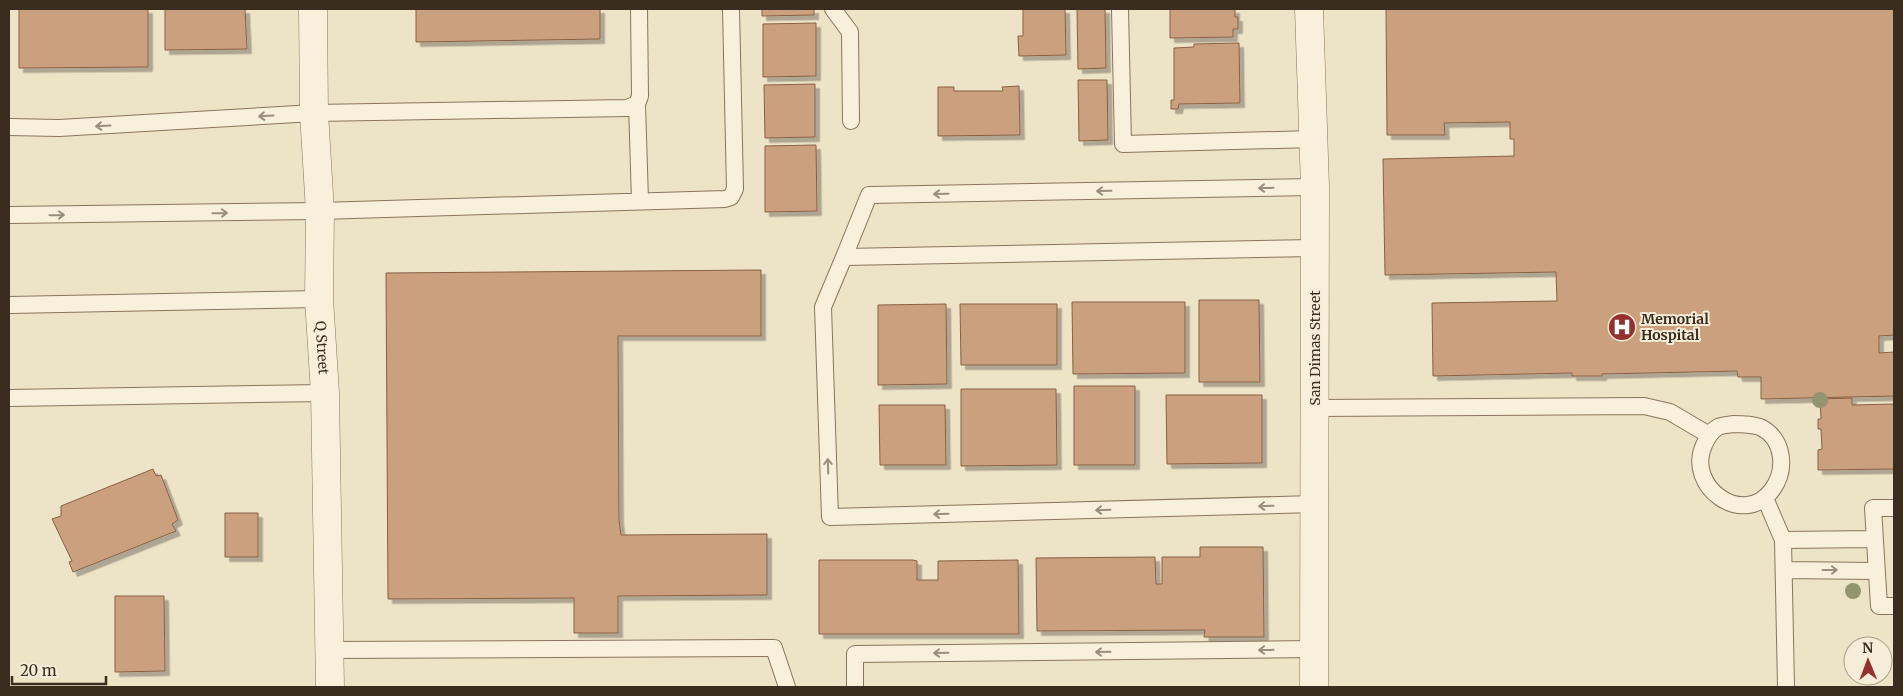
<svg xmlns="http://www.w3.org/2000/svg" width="1903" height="696" viewBox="0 0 1903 696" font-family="Merriweather,serif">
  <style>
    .building { fill: #caa07e; stroke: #886043; filter: url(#shadow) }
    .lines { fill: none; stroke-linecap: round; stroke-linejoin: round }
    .service-casing { stroke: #89755d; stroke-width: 18 }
    .tertiary-casing { stroke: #89755d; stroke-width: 29 }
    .service { stroke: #f8f0db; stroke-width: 16 }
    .tertiary { stroke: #f8f0db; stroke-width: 28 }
    .tree { fill: #93956f }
    .oneway { stroke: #998e7e }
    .labels { text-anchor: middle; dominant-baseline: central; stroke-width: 4; stroke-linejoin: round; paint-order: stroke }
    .poi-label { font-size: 14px; font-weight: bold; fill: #3a2d20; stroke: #f5edd7; text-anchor: start }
    .street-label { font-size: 14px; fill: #3a2d20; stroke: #f5edd7 }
  </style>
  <defs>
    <filter id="shadow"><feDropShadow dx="4.5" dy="4.5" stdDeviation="0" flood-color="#0004"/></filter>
  </defs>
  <rect width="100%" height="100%" fill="#ede3c7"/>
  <path class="building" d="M 19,9 L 148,9 L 148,67 L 19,68 Z
    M 165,9 L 245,9 L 247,49 L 165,50 Z
    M 416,9 L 600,9 L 600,39 L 416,42 Z
    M 762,9 L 814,9 L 814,15 L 762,16 Z
    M 1023,9 L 1065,9 L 1066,55 L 1019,56 L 1018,36 L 1023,36 Z
    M 1077,9 L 1105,9 L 1106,68 L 1078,69 Z
    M 1170,9 L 1235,9 L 1235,17 L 1238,17 L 1238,29 L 1233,29 L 1233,37 L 1170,38 Z
    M 1386,9 L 1894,9 L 1894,335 L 1879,336 L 1879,353 L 1894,352 L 1894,396 L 1761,399 L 1761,377 L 1738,377 L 1737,371 L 1602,374 L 1602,376 L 1572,376 L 1572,373 L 1433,376 L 1432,303 L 1557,301 L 1556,272 L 1385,275 L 1383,159 L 1514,156 L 1514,139 L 1510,139 L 1510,122 L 1444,123 L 1445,135 L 1387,135 Z
    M 816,23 L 816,76 L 763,77 L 763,24 Z
    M 1239,43 L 1240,103 L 1179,104 L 1178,109 L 1171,109 L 1171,100 L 1174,100 L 1174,48 L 1194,47 L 1194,44 Z
    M 1078,80 L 1107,80 L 1108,140 L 1079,141 Z
    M 815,84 L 815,137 L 765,138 L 764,85 Z
    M 1019,86 L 1020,135 L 938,136 L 938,87 L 954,87 L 954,91 L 1003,91 L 1002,87 Z
    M 816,145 L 817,211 L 765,212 L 765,146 Z
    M 761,270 L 761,336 L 618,336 L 619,520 L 621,535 L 767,534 L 767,595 L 618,596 L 618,633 L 574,633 L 574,598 L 388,599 L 386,273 Z
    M 1199,300 L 1259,300 L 1260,382 L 1199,382 Z
    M 1072,302 L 1185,302 L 1185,373 L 1073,374 Z
    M 946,304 L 947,384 L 878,385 L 878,305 Z
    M 960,304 L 1057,304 L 1057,365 L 961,365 Z
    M 1074,386 L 1135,386 L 1135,465 L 1074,465 Z
    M 961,389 L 1056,389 L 1057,465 L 961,466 Z
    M 1166,395 L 1262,395 L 1262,463 L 1167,464 Z
    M 1852,398 L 1852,405 L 1894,404 L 1894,469 L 1818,470 L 1818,450 L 1822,449 L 1821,429 L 1818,429 L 1818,419 L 1821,419 L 1820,399 Z
    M 879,405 L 945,405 L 946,465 L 880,465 Z
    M 153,469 L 156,476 L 161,475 L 178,520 L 172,524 L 176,531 L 73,572 L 69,562 L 72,561 L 52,519 L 61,516 L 61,506 Z
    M 225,513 L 258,513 L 258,557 L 225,557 Z
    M 1200,547 L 1263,547 L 1264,637 L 1204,637 L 1205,630 L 1037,631 L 1036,558 L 1155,557 L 1156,584 L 1162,584 L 1162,557 L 1200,557 Z
    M 819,560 L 913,560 L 917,561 L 917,580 L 938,580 L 938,561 L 1018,560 L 1019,634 L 819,634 Z
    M 115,596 L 164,596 L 165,671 L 115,672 Z"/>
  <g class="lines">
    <defs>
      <path id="service" d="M 833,9 L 850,32 L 851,121
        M 1120,9 L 1123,144 L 1313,139
        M 637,104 L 640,201
        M 9,127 L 59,128 L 314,113 L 627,108 L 637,104 L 640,96 L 639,9
        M 9,215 L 320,211 L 725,199 L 731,197 L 735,189 L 731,9
        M 844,257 L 869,195 L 1315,187
        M 9,305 L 319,299
        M 9,398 L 325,393
        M 1315,408 L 1644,406 L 1670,412 L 1709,435
        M 1733,424 C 1742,424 1751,424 1760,427 C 1784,438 1787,470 1772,490 C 1743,529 1685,486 1704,445 C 1707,438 1711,431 1718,427 C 1722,425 1729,425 1733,424 Z
        M 1765,498 L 1783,540 L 1786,687
        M 1314,504 L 830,517 L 823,307 L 844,257 L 1315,248
        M 1894,508 L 1873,508 L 1879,606 L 1894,606
        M 1783,540 L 1874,539
        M 1784,570 L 1875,571
        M 328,650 L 774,648 L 787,687
        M 855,687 L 855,654 L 1315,649"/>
      <g id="tertiary">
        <path id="s1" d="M 313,9 L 314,113 L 320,211 L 319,299 L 325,393 L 330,687"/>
        <path d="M 1309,9 L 1315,187 L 1314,687"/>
      </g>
    </defs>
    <use href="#service" class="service-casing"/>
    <use href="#tertiary" class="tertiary-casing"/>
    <use href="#service" class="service"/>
    <use href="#tertiary" class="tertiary"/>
  </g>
  <g class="tree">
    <circle cx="1820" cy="400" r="8"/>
    <circle cx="1853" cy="591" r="8"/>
  </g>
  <defs><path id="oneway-shaft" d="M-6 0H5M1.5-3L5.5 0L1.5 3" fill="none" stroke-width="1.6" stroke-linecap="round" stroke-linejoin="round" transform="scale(1.25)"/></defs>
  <g class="oneway">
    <use href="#oneway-shaft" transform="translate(266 116) rotate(177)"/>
    <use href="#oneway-shaft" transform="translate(103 126) rotate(177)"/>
    <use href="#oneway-shaft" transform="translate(1266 188) rotate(179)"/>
    <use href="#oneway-shaft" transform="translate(1104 191) rotate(179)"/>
    <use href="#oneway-shaft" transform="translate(941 194) rotate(179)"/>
    <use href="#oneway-shaft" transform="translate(220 213) rotate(-1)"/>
    <use href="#oneway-shaft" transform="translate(57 215) rotate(-1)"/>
    <use href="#oneway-shaft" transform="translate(828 466) rotate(-92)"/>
    <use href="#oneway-shaft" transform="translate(1266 506) rotate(178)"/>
    <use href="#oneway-shaft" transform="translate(1103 510) rotate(178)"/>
    <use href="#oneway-shaft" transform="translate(941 514) rotate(178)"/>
    <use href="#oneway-shaft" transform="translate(1830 570)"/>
    <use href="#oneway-shaft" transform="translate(1266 650) rotate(179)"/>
    <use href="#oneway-shaft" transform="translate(1103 652) rotate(179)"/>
    <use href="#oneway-shaft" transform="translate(941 653) rotate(179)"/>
  </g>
  <defs>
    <symbol id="hospital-disc" viewBox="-11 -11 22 22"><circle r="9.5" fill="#96302e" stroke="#f5edd7"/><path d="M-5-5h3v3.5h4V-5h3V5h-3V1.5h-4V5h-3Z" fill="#fff"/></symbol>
  </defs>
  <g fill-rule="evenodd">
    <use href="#hospital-disc" x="1606" y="311" width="32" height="32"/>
  </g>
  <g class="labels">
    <g class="poi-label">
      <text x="1641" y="319">Memorial<tspan x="1641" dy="16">Hospital</tspan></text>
    </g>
    <g class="street-label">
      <text stroke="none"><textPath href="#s1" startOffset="339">Q Street</textPath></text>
      <text transform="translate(1315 348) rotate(-90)">San Dimas Street</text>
    </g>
  </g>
  <rect width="1903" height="696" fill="none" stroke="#3a2d20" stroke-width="20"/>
  <g transform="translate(1868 661) rotate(359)"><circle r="24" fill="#f5edd7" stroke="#aaa08e"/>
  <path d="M0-4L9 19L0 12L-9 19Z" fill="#96302e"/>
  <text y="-8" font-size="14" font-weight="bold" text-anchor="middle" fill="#3a2d20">N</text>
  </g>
  <path d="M12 676v8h94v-8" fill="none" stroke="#3a2d20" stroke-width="2.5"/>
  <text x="20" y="676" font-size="15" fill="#3a2d20" stroke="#f5edd7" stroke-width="4" paint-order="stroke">20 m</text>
</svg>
